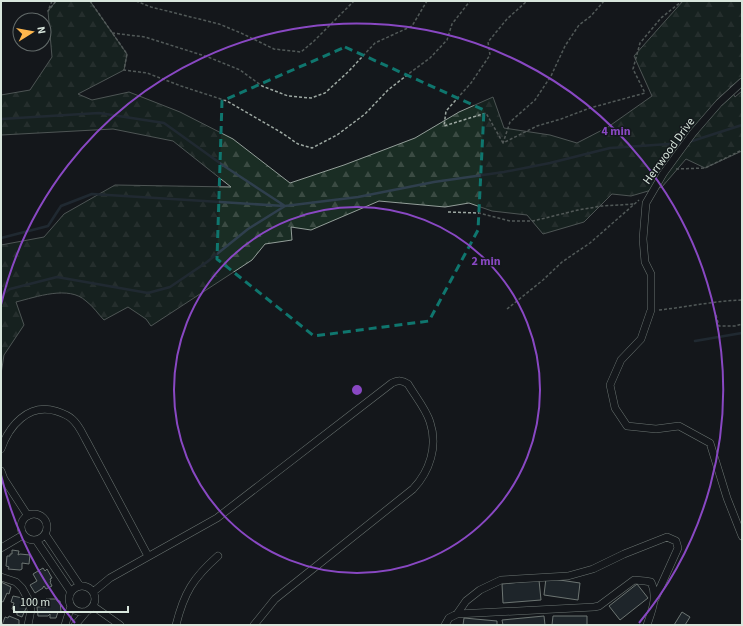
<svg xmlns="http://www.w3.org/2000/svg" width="743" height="626" viewBox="0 0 743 626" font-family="'Source Sans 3',sans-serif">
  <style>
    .forest { fill: url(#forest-firs); stroke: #939e99 }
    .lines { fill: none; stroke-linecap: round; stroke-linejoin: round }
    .stream { stroke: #2f3f4d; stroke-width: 2.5 }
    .building { fill: #2c363c; stroke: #d8e6dc }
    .street-casing { stroke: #d8e6dc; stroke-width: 8 }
    .path { stroke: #9da8a2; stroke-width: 1.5; stroke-dasharray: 3 2; stroke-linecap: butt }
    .street { stroke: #14181c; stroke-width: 7 }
    .marked { fill: none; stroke: #0f766e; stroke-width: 3; stroke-dasharray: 8 5; stroke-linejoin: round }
    .ring { fill: none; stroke: #8948c3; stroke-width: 2 }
    .labels { text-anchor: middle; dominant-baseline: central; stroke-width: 3; stroke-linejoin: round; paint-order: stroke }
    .street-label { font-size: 12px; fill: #d8e6dc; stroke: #14181c }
    .centre { fill: #8948c3; stroke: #14181c; stroke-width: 2 }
    .ring-label { font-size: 12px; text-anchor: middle; font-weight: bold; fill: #8948c3; stroke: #14181c; stroke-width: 3; stroke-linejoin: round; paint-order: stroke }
  </style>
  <defs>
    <pattern id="forest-firs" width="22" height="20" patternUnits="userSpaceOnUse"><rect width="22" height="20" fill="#1a2d24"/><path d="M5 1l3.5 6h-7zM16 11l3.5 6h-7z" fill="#3b4b43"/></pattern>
  </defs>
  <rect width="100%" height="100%" fill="#14181c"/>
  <path class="forest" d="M 56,1 L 90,1 L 127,54 L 124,70 L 78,94 L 92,100 L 129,92 L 180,112 L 233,139 L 290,183 L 344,165 L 415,138 L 459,112 L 493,97 L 504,128 L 550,135 L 577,143 L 608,127 L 652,96 L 634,56 L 683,1 L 742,1 L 742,80 L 730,87 L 735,97 L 742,91 L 742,151 L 705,168 L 686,159 L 662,187 L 631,196 L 612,194 L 584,222 L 543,234 L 527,215 L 492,211 L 469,203 L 445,207 L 379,201 L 311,230 L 291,227 L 292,240 L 265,244 L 252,260 L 151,326 L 146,319 L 128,307 L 104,320 C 98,314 93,306 86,301 C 69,285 36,297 16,302 L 24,325 L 4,355 L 1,374 L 1,245 L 44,237 L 64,214 L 115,185 L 231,187 L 173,141 L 113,129 L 1,135 L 1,95 L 30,90 L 52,57 L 48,11 Z"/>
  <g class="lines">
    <path class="stream" d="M 1,119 L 99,113 L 164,123 L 224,166 L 285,206 L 358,197 L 434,182 L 504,172 L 550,163 L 610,148 L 684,143
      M 689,142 L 742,125
      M 1,238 L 48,226 L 61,206 L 92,194 L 284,206
      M 1,296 L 10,289 L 57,277 L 148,293 L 170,287 L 207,262 L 248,229 L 285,206
      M 695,341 L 742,333"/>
  </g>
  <path class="building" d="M 12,550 L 19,551 L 18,555 L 20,554 L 30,555 L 29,564 L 22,563 L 22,569 L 20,570 L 8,569 L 9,567 L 6,566 L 7,556 L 10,556 L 10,554 L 12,554 Z
    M 43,568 L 45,571 L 47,569 L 52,578 L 50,579 L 51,581 L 50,582 L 52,586 L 46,589 L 44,586 L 43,587 L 43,588 L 35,593 L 30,585 L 37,581 L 33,574 Z
    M 546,578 L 580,583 L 578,600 L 544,595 Z
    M 539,580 L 541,600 L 503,603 L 502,584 Z
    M 1,582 L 11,587 L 9,594 L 7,593 L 3,602 L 1,601 Z
    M 637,584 L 648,598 L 620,620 L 609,606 Z
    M 13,596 L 27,599 L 25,603 L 28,604 L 22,617 L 17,615 L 17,613 L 14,612 L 15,610 L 12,609 L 14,603 L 11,602 Z
    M 46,599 L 57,599 L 57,601 L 60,601 L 61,612 L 58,612 L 56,618 L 50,618 L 50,614 L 48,616 L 38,616 L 37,607 L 46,607 Z
    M 682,612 L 690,617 L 685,625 L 674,625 Z
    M 9,616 L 19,620 L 19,625 L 2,625 L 5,617 L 8,618 Z
    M 544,616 L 545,625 L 503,625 L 502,620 Z
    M 553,616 L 587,616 L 587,625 L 552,625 Z
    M 464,618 L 497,621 L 497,625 L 463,625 Z"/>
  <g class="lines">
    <defs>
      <path id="street" d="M 742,82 L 719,103 L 693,133 L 663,174 L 646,203 L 643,239 L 645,262 L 651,274 L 651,310 L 641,339 L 621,360 L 610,385 L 615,408 L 627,426 L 656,429 L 679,426 L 710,443 L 727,498 L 742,536
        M 1,449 C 9,426 28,403 56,411 C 62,413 68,415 72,419 C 79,425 82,433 86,440 L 148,556
        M 1,471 L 4,479 L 28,516
        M21 527a13 13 0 1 1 26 0a13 13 0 1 1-26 0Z
        M 45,534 L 80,586
        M 36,540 L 71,592
        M 1,548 L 23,535
        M 1,577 L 16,582 L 22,588 L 28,599 L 31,610 L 28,625
        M69 599a13 13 0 1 1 26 0a13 13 0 1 1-26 0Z
        M 93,592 L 110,578 L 217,518 L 392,383 C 398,380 402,380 408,384 C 415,396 426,409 430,422 C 438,446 430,471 413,489 L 275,599 L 254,625
        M 93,606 L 120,625
        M 457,614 L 466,601 L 480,590 L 501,580 L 568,576 L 593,569 L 624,554 L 667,537 L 676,541 L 678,548 L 655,599
        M 65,625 L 71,606
        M 75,625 L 87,611
        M 176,625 C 184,593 193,578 218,556
        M 445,625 L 449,618 L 457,614 L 594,607 L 599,606 L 634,580 L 645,581 L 651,582 C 658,597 652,610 647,625"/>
    </defs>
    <use href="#street" class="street-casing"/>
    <path class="path" d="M 52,1 L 48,11 L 56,1
      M 90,1 L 127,54 L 124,70 L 147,73 L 181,86 L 227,101 L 282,133 L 298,144 L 312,148 L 337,135 L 365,114 L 388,90 L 411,72 L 430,58 L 447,40 L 452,24 L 470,1
      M 136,1 L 151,7 L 219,24 L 241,33 L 274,49 L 301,52 L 314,41 L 354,1
      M 604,1 L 591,16 L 579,25 L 565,46 L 551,76 L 535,100 L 510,122 L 503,143 L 537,126 L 561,119 L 590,108 L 645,93 L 633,69 L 640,43 L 661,18 L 682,1
      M 112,33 L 145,37 L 208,57 L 240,70 L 262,86 L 288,96 L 311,98 L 325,93 L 348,72 L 375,43 L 412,26 L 427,1
      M 503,143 L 486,113 L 444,126 L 446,111 L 471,83 L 490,55 L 488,42 L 507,19 L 527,1
      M 676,169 L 705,168 L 742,150
      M 448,212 L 479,213 L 510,221 L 533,221 L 578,210 L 602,206 L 635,204
      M 507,309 L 543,280 L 562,262 L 590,243 L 639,200
      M 659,310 C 687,307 714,301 742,300
      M 716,315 L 719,326 L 735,326 L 742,324"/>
    <use href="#street" class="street"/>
  </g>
  <path d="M0 0H743V626H0ZM 345,47 L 484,110 L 478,230 L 429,321 L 314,336 L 217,259 L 222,101 Z" fill="#14181c" fill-opacity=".55" fill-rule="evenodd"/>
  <path class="marked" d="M 345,47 L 484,110 L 478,230 L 429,321 L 314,336 L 217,259 L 222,101 Z"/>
  <g class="ring">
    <circle cx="357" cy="390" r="183"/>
    <path d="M75 623A366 366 0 0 1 1 475M1 305A366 366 0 1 1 639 623"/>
  </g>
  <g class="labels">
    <g class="street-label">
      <text transform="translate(669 151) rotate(-54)">Herrwood Drive</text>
    </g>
  </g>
  <circle cx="357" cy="390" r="6" class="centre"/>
  <g class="ring-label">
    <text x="616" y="135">4 min</text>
    <text x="486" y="265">2 min</text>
  </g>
  <rect width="743" height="626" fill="none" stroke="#d8e6dc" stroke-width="4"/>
  <g transform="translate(32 32) rotate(79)"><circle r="19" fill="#14181c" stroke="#626a69"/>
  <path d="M0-3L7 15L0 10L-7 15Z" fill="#ffb74d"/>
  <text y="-6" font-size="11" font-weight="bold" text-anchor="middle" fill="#d8e6dc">N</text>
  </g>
  <path d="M14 606v6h114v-6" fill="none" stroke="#d8e6dc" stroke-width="2"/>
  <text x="20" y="606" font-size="12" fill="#d8e6dc" stroke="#14181c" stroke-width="3" paint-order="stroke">100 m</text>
</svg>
